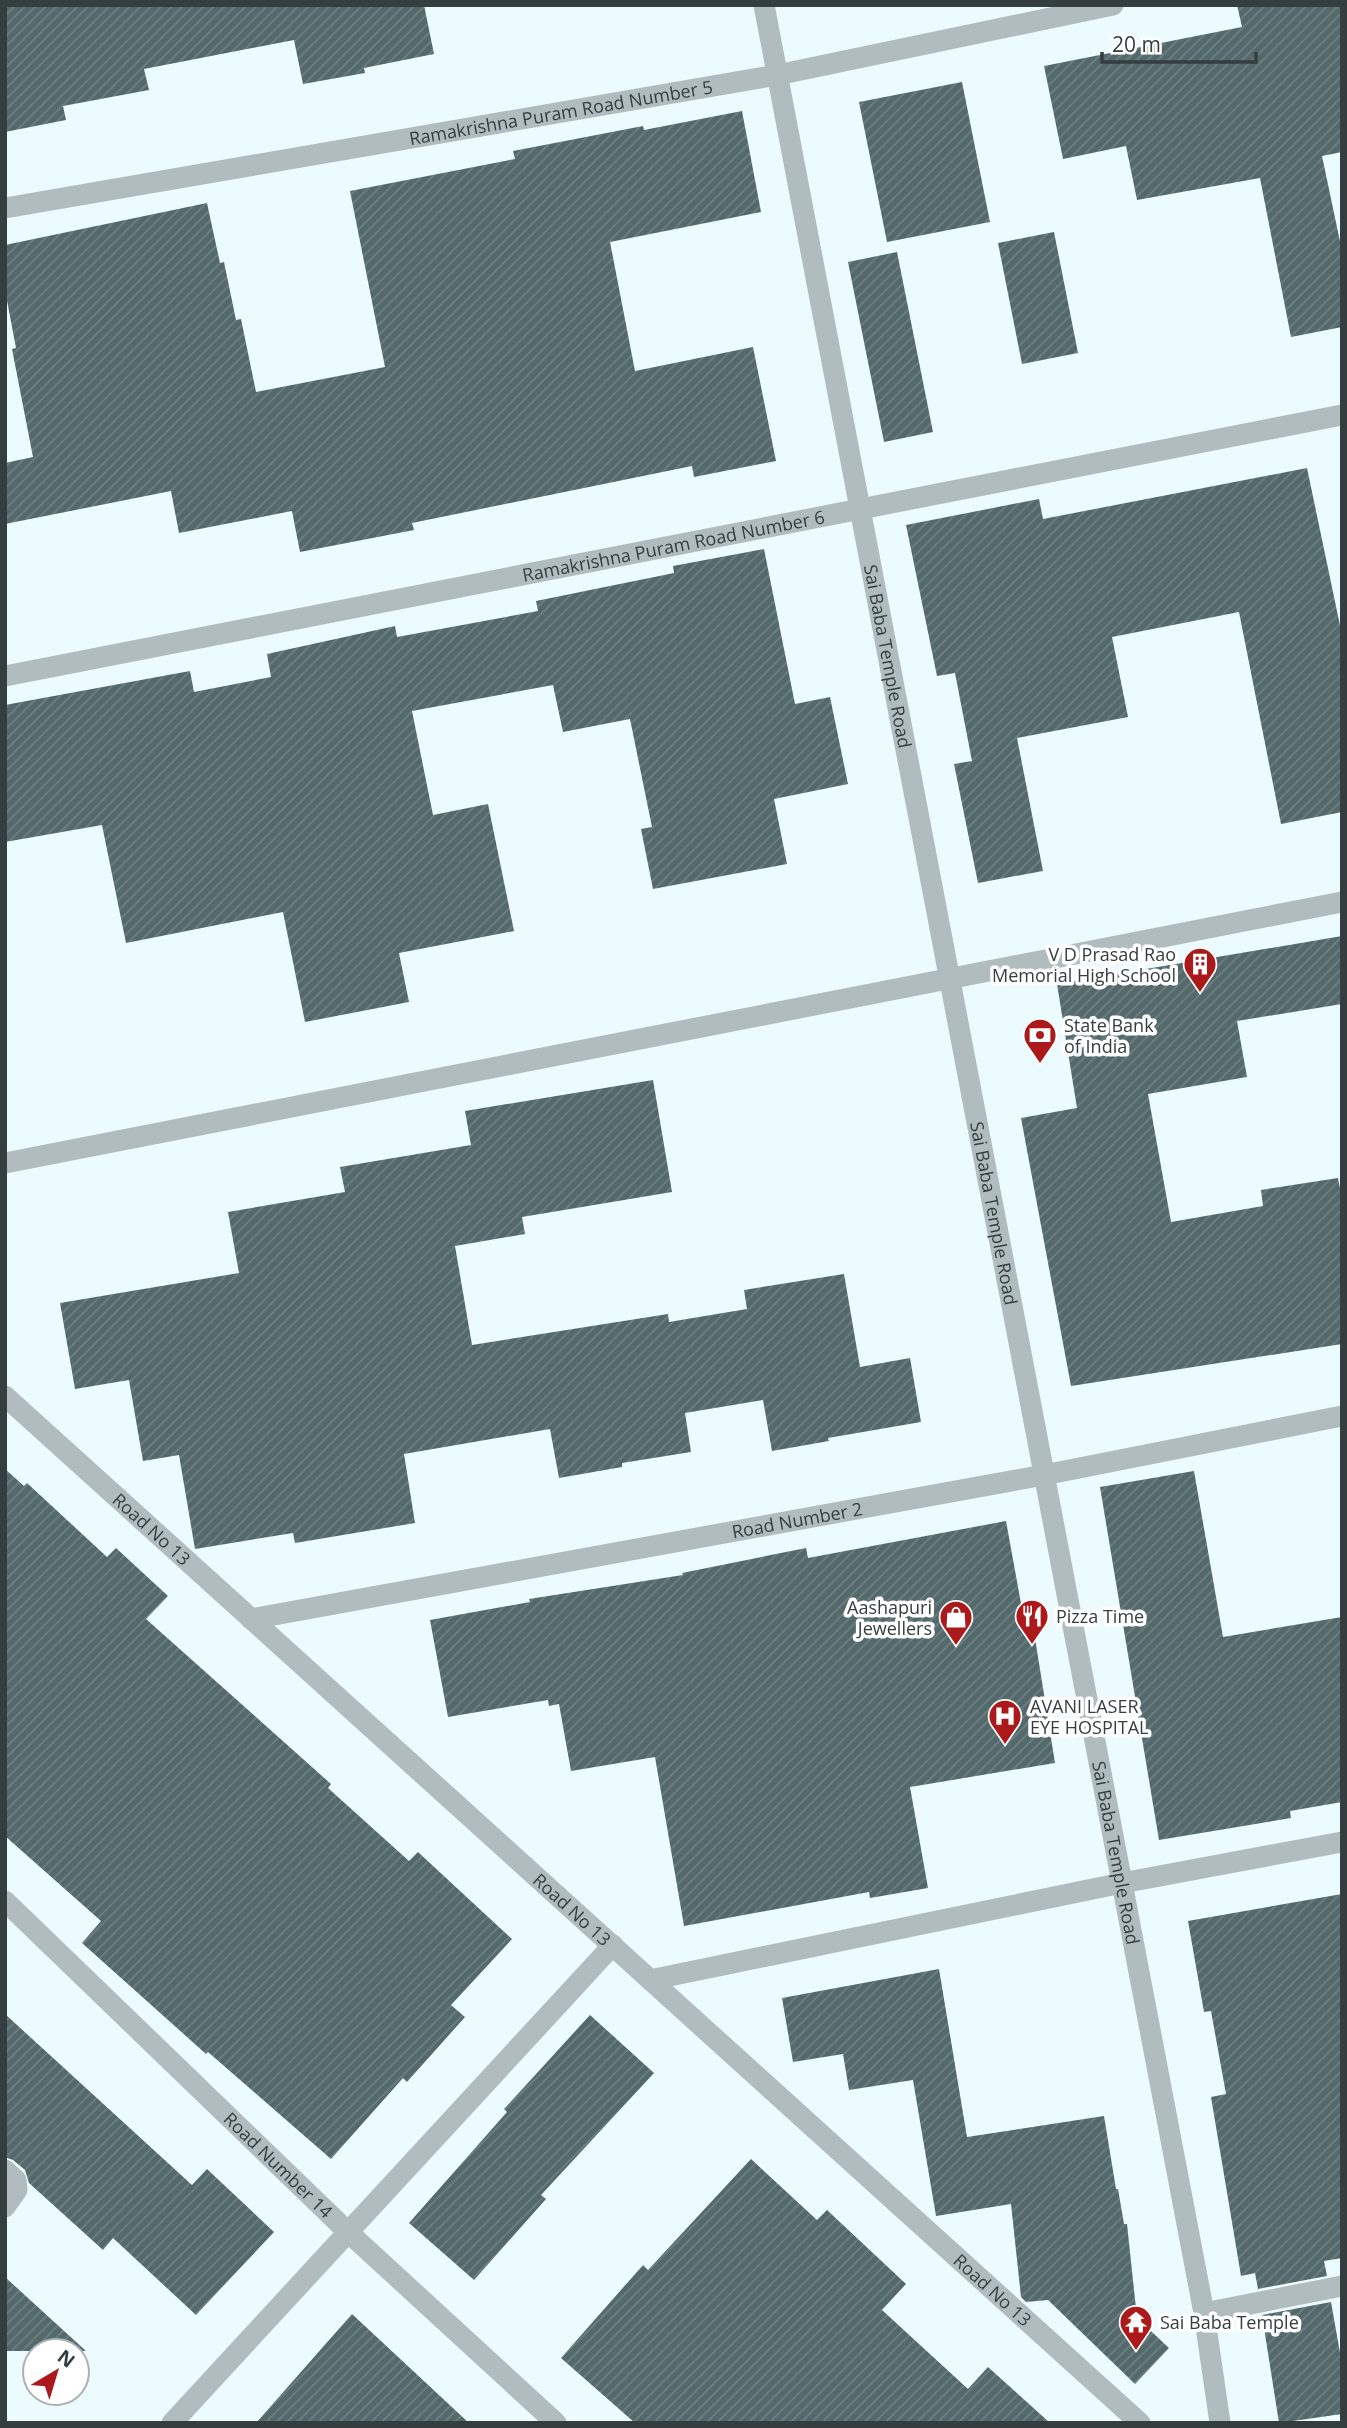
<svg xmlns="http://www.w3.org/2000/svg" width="1347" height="2428" viewBox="0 0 1347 2428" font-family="'Open Sans',sans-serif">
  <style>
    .building { fill: url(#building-hatch) }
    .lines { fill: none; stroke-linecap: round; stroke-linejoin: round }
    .street { stroke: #b1bcbe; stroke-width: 21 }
    .labels { text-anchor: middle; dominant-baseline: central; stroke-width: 7; stroke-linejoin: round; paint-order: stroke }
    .street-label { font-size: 18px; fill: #343e3f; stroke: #fff }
    .poi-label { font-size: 18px; fill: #343e3f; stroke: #fff; text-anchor: start }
  </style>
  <defs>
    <pattern id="building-hatch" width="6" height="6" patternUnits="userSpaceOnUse" patternTransform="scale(1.75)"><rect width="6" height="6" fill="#53696c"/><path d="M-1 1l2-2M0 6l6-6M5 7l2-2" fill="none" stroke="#6f8082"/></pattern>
  </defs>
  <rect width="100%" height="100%" fill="#ecfbfe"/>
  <path class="building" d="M 5,5 L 424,5 L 434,54 L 364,68 L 365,73 L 303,84 L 294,40 L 144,69 L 149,90 L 63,106 L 66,120 L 5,132 Z
    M 1237,5 L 1342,5 L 1342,152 L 1322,156 L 1342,251 L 1342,327 L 1291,337 L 1260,178 L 1137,200 L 1126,146 L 1063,159 L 1044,66 L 1242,27 Z
    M 962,82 L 990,222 L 887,242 L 859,102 Z
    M 742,111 L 761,212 L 610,242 L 635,371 L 753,347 L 776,461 L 694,477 L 692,466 L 412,523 L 414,530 L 300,552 L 292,511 L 179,533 L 171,491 L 5,524 L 5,463 L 33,457 L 12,349 L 16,348 L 5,290 L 5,245 L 207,203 L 220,263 L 224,262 L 236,320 L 241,319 L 256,392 L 385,367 L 350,191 L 515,159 L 513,151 L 643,126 L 644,130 Z
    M 1054,232 L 1078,353 L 1022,364 L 998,243 Z
    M 897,252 L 933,432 L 884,442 L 848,262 Z
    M 1307,468 L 1342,635 L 1342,812 L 1281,824 L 1239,612 L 1112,637 L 1128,717 L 1017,738 L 1043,871 L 978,883 L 954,764 L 972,761 L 955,673 L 937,676 L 906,525 L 1039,499 L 1043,519 Z
    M 764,549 L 795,704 L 830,697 L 848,784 L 774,799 L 787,864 L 653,889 L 641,829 L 652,827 L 630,719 L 563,732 L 553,685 L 412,711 L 433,815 L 488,804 L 514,931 L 399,953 L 409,1002 L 305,1022 L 283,912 L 126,943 L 102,825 L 5,842 L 5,705 L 190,671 L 194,692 L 271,677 L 267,654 L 395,626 L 397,637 L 538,611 L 536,601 L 674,573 L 673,566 Z
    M 1342,936 L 1342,1004 L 1237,1021 L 1247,1077 L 1148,1094 L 1171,1222 L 1263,1206 L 1261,1190 L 1338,1178 L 1342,1199 L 1342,1344 L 1071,1386 L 1021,1118 L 1077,1108 L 1057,984 Z
    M 653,1080 L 672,1192 L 522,1217 L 525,1234 L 455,1246 L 472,1345 L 668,1314 L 669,1322 L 747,1309 L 744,1290 L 844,1274 L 860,1367 L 910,1358 L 921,1422 L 828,1438 L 829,1441 L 772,1451 L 763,1400 L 685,1413 L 691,1452 L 622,1463 L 622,1467 L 559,1478 L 550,1429 L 404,1454 L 415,1523 L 295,1543 L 293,1533 L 195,1549 L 179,1455 L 143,1461 L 129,1380 L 75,1389 L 60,1303 L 239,1273 L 228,1212 L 345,1192 L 340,1167 L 471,1145 L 465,1111 Z
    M 5,1469 L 24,1486 L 27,1483 L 107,1557 L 116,1548 L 168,1596 L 146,1619 L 331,1784 L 328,1788 L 409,1861 L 418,1852 L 512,1939 L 451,2005 L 465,2017 L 407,2082 L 403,2078 L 331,2159 L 208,2052 L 206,2054 L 82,1943 L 101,1921 L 5,1836 Z
    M 1194,1471 L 1223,1637 L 1342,1617 L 1342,1802 L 1290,1811 L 1291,1818 L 1159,1840 L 1100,1487 Z
    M 1006,1521 L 1022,1609 L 1030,1607 L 1055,1763 L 910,1787 L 928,1888 L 870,1898 L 869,1892 L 684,1926 L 655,1757 L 571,1771 L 559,1704 L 549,1706 L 548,1700 L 448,1717 L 430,1620 L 530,1602 L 529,1599 L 683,1575 L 682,1573 L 806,1548 L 808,1558 Z
    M 1342,1894 L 1342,2258 L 1324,2261 L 1327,2276 L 1258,2289 L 1255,2273 L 1241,2276 L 1211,2097 L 1226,2094 L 1211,2011 L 1204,2012 L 1188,1921 Z
    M 939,1969 L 967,2137 L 1104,2116 L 1116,2189 L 1118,2189 L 1124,2224 L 1127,2224 L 1137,2318 L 1169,2348 L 1135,2384 L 1048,2300 L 1026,2302 L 1021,2297 L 1011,2204 L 936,2216 L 913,2080 L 849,2090 L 843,2054 L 793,2062 L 782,1998 Z
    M 5,2014 L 192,2185 L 207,2169 L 274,2232 L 196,2315 L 113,2238 L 103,2250 L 29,2183 L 25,2170 L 13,2160 L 5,2157 Z
    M 590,2015 L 654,2073 L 541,2195 L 546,2199 L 474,2280 L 409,2223 L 507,2112 L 504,2109 Z
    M 751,2159 L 817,2220 L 827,2210 L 906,2284 L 882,2310 L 968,2389 L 988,2367 L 1050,2423 L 635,2423 L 561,2358 L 643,2265 L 648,2270 Z
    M 5,2277 L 86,2351 L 5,2351 Z
    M 1331,2302 L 1342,2364 L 1342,2414 L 1279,2423 L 1262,2315 Z
    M 352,2314 L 469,2423 L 256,2423 Z"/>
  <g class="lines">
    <g class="street">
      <path id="s1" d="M 764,5 L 1204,2313 L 1220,2423"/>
      <path id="s2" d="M 5,208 L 777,75 L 1113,5"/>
      <path id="s3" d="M 5,676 L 1342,415"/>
      <path d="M 5,1163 L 1342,902"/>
      <path id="s4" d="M 5,1396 L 1140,2423"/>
      <path id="s5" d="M 251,1619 L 1044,1475 L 1342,1416"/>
      <path id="s6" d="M 5,1901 L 348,2232 L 556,2423"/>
      <path d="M 650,1980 L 1122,1883 L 1342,1842"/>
      <path d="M 5,2170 L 16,2180 L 17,2190 L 5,2207"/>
      <path d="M 1204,2313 L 1342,2286"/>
      <path d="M 172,2423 L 613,1945"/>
    </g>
  </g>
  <defs>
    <symbol id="building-pin" viewBox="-11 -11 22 30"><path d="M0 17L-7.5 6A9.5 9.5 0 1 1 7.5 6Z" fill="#ac191b" stroke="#fff"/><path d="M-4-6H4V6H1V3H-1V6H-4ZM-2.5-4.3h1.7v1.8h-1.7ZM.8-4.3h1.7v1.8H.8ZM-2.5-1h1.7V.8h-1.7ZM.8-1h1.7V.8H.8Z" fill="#fff"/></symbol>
    <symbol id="bank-pin" viewBox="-11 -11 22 30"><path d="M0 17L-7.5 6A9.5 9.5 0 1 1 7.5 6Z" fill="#ac191b" stroke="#fff"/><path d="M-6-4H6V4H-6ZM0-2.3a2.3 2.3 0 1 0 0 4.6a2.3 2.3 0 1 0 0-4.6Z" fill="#fff"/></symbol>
    <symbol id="restaurant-pin" viewBox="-11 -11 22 30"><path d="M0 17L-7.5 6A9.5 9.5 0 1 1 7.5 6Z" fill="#ac191b" stroke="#fff"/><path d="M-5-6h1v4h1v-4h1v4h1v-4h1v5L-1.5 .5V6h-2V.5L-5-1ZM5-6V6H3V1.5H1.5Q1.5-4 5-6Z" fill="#fff"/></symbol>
    <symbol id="shop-pin" viewBox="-11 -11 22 30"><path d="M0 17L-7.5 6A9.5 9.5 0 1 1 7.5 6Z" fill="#ac191b" stroke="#fff"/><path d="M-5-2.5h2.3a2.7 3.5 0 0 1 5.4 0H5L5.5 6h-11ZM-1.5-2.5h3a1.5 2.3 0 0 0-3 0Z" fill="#fff"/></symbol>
    <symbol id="hospital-pin" viewBox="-11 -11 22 30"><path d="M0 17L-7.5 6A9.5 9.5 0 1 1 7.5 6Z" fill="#ac191b" stroke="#fff"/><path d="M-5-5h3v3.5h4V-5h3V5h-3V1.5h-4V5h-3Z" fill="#fff"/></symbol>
    <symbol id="temple-pin" viewBox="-11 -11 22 30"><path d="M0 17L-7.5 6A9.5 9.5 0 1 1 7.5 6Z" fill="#ac191b" stroke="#fff"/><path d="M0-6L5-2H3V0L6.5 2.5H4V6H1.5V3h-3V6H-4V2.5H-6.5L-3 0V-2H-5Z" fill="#fff"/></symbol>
  </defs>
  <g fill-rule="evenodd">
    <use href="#building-pin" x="1181" y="945" width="38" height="52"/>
    <use href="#bank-pin" x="1021" y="1016" width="38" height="52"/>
    <use href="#restaurant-pin" x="1013" y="1597" width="38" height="52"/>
    <use href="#shop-pin" x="937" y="1598" width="38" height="52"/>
    <use href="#hospital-pin" x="986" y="1697" width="38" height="52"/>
    <use href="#temple-pin" x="1117" y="2303" width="38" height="52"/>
  </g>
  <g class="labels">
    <g class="street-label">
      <text stroke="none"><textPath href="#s2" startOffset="564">Ramakrishna Puram Road Number 5</textPath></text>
      <text stroke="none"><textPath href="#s3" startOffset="681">Ramakrishna Puram Road Number 6</textPath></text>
      <text stroke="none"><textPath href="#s1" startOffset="663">Sai Baba Temple Road</textPath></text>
      <text stroke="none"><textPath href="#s1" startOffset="1230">Sai Baba Temple Road</textPath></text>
      <text stroke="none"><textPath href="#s5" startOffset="555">Road Number 2</textPath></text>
      <text stroke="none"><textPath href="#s4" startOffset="198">Road No 13</textPath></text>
      <text stroke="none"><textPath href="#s1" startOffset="1881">Sai Baba Temple Road</textPath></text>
      <text stroke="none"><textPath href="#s4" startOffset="765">Road No 13</textPath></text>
      <text stroke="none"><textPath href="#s6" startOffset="380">Road Number 14</textPath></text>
      <text stroke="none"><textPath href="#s4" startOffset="1332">Road No 13</textPath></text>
    </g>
    <g class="poi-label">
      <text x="1176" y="954" text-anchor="end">V D Prasad Rao<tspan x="1176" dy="21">Memorial High School</tspan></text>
      <text x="1064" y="1025">State Bank<tspan x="1064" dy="21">of India</tspan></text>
      <text x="932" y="1607" text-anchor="end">Aashapuri<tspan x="932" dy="21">Jewellers</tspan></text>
      <text x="1056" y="1616">Pizza Time</text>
      <text x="1030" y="1706">AVANI LASER<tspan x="1030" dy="21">EYE HOSPITAL</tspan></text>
      <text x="1160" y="2322">Sai Baba Temple</text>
    </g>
  </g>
  <rect width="1347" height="2428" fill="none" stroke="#343e3f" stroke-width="14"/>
  <g transform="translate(56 2372) rotate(38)"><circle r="33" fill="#ffffff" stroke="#aeb2b2" stroke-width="2"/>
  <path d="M0-5L12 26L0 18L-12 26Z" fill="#ac191b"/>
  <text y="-10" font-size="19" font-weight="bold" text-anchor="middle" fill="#343e3f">N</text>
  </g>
  <path d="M1102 52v10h154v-10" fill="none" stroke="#343e3f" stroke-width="3.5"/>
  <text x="1112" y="52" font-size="21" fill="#343e3f" stroke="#ffffff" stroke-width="5" paint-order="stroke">20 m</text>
</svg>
